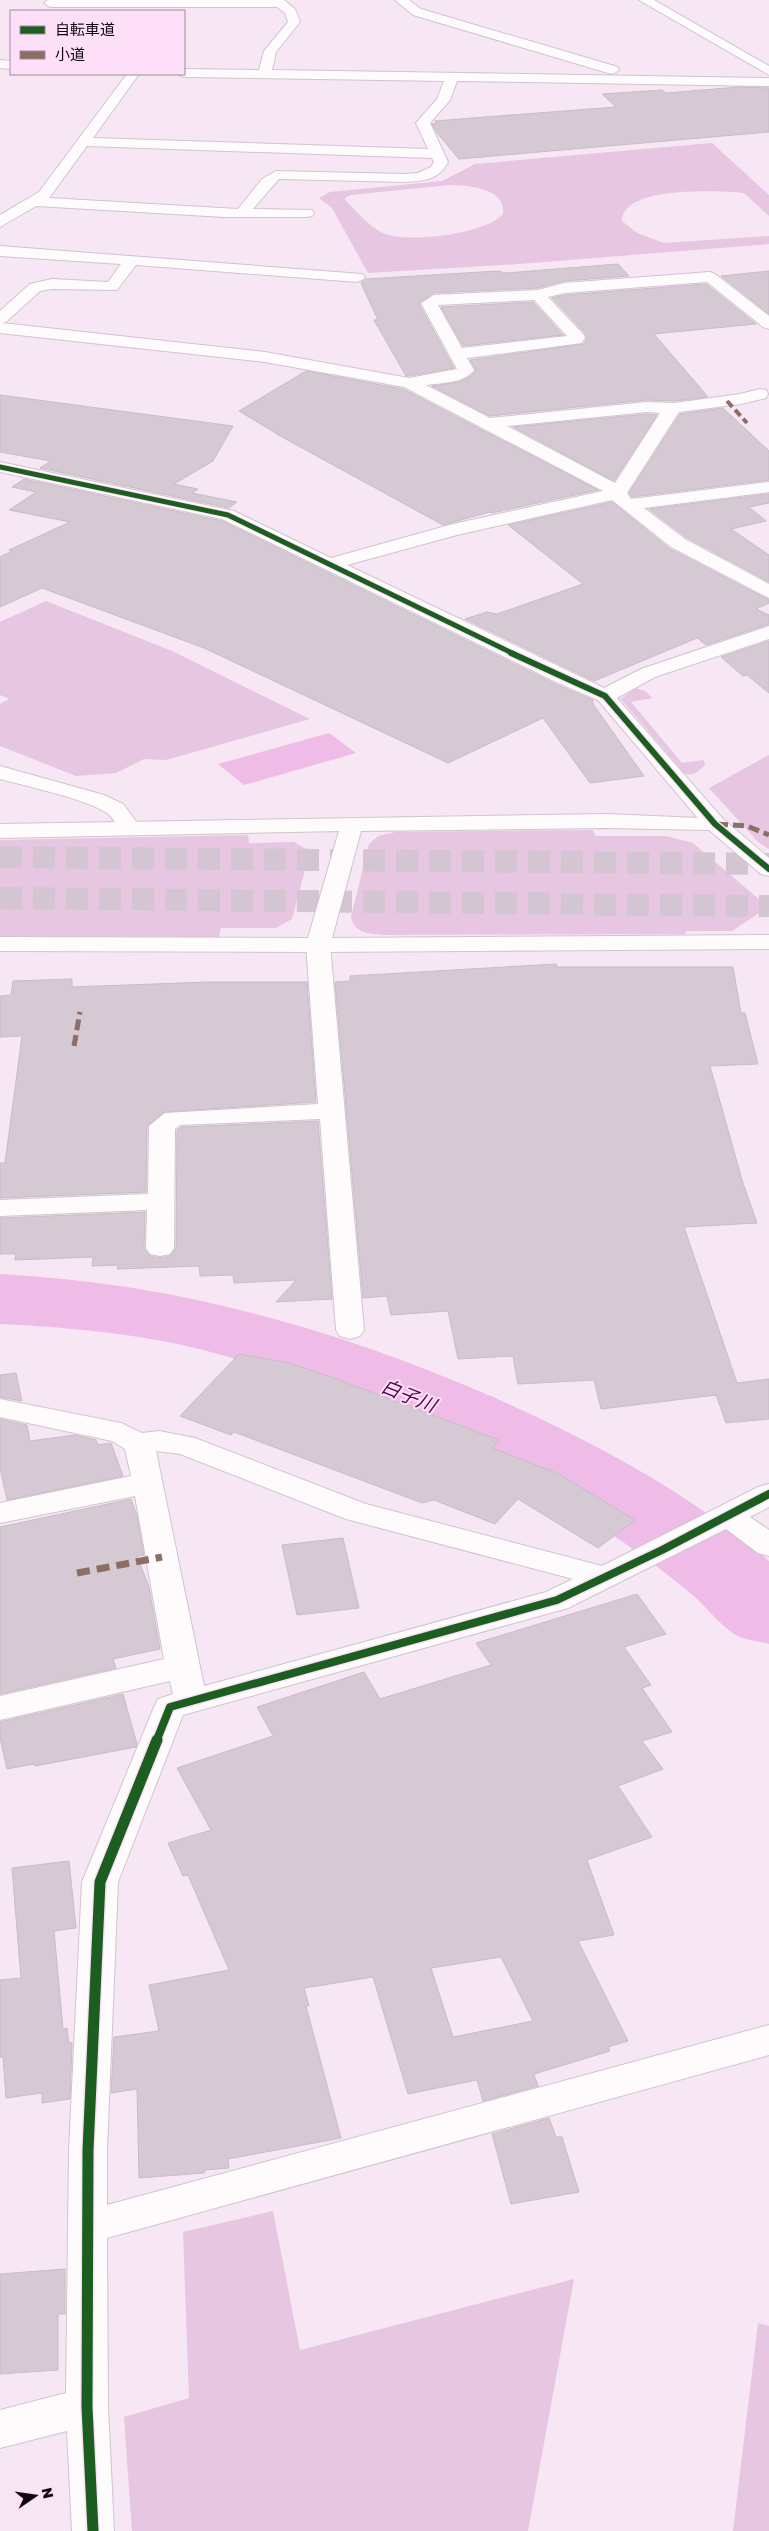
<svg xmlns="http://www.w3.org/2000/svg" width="769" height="2531" viewBox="0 0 769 2531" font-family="'Golos Text','Noto Sans JP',sans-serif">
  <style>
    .green { fill: #e6c6e1; fill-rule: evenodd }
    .water { fill: #efbbe7 }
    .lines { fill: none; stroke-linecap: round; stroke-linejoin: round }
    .river { fill: #efbbe7; fill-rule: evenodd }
    .building { fill: #d5c9d3; stroke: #c9bcc7; fill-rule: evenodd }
    .highway-tunnel { stroke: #d4c5d2; stroke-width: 22; stroke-dasharray: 22 11; stroke-linecap: butt }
    .street-casing { stroke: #d1c4ce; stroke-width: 2 }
    .secondary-casing { stroke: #d1c4ce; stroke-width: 2 }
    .street { fill: #fefbfd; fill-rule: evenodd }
    .secondary { fill: #fefbfd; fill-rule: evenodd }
    .quiet-far2 { stroke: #8d6e63; stroke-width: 4; stroke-dasharray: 8 4; stroke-linecap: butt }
    .quiet-far1 { stroke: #8d6e63; stroke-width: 5; stroke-dasharray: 11 5; stroke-linecap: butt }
    .quiet { stroke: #8d6e63; stroke-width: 7; stroke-dasharray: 13 7; stroke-linecap: butt }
    .cycleway-far3-casing { stroke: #fde0f8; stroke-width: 7 }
    .cycleway-far2-casing { stroke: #fde0f8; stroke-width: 9 }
    .cycleway-far1-casing { stroke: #fde0f8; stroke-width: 11 }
    .cycleway-casing { stroke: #fde0f8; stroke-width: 14 }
    .cycleway-far3 { stroke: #1b5e20; stroke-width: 5 }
    .cycleway-far2 { stroke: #1b5e20; stroke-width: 6 }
    .cycleway-far1 { stroke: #1b5e20; stroke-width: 8 }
    .cycleway { stroke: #1b5e20; stroke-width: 11 }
    .labels { text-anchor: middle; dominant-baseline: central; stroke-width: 4; stroke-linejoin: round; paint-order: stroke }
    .water-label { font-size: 19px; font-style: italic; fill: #560551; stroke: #fde0f8 }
  </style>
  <rect width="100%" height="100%" fill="#f7e6f4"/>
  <path class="green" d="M 712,143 L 769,195 L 769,216 L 744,193 C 720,191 623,185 622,221 L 637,233 L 664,243 L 769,236 L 769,244 L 519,264 L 368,273 L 332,208 L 319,198 L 330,192 L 442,181 L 475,164 ZM 449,185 C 467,185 507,188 503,214 C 486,234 407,244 383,233 C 369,227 356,210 345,200 L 346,197 L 351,195 Z
    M 46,601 L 172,651 L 310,719 L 166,760 L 144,759 L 116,773 L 76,776 L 0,746 L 0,704 L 9,699 L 0,695 L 0,622 Z
    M 636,688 L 645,691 L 652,698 L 631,702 L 682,763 L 704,760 L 705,765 C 698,771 693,778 684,773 L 621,699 Z
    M 769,755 L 769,849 L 758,842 L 709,788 Z
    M 593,830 L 596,836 L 666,836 L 693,843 L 768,907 L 732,931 L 686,931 L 685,934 L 384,935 C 370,934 354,933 351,917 L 369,844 L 378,836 L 395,832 Z
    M 248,835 L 249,843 L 294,842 L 310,851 L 292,919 L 276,928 L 221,928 L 219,937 L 0,936 L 0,840 Z
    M 273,2211 L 300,2350 L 574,2279 L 528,2531 L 132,2531 L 124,2417 L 189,2398 L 183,2232 Z
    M 758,2323 L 769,2326 L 769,2531 L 733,2531 Z"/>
  <path class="water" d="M 329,733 L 356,753 L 244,785 L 218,764 Z"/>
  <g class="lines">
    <path class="river" d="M 0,1274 C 174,1283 334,1328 493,1397 C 590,1440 688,1492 769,1561 L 769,1644 C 759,1641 745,1640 736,1635 C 721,1626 708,1609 695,1597 C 661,1568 623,1541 585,1517 C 474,1448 334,1385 207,1351 C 142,1334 67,1327 0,1324 Z"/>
  </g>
  <path class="building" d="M 739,87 L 769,88 L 769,132 L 459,159 L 437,133 L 432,124 L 436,123 L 435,121 L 459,119 L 616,107 L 602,94 L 662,90 L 666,93 Z
    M 618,264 L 629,276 L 564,281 L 538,288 L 433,293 L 419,304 L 454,368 L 409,376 L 406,376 L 374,320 L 378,320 L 361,283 L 366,279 L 498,271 L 506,273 Z
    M 769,271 L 769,314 L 721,276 Z
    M 706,284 L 756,324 L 654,334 L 708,397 L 674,401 L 647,400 L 490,416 L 432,386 L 459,382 L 471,376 L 476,370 L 470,360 L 584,344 L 587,338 L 585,333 L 552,298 L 565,295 Z
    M 533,302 L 563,335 L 463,346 L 441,307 Z
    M 306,371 L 403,389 L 598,490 L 492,513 L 490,512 L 443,525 L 282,437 L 239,411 Z
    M 0,395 L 233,426 L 213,461 L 174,484 L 198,489 L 192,493 L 237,502 L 229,508 L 40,468 L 51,461 L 0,452 Z
    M 723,408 L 769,451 L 769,480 L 632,497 L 629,493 L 680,414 Z
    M 647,414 L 657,415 L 614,481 L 513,427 Z
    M 24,479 L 222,521 L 555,684 L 593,700 L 593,704 L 644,776 L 590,783 L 543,718 L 448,763 L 204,648 L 42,588 L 0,607 L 0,557 L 12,551 L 9,550 L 70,522 L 9,510 L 36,492 L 12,487 Z
    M 769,494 L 769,503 L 749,507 L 766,521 L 731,529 L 769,555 L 769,582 L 686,537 L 649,509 Z
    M 612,502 L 670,549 L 769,600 L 769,603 L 756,609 L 769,615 L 769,624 L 706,645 L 697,638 L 594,681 L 465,619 L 487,612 L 497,614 L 583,584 L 508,525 Z
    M 769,641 L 769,693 L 747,675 L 743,676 L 721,657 Z
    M 556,964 L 557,967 L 733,967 L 741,1013 L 745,1013 L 758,1064 L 710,1066 L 742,1180 L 757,1223 L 684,1227 L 737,1383 L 769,1379 L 769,1419 L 726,1423 L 716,1395 L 601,1409 L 594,1380 L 518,1384 L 513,1356 L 458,1359 L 448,1311 L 391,1315 L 387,1296 L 363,1298 L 335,982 L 350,981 L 350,976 Z
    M 72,979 L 72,987 L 208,982 L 307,982 L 316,1102 L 164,1112 L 147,1126 L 146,1192 L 0,1198 L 0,1163 L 5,1163 L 22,1036 L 0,1037 L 0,996 L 11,995 L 13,981 Z
    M 318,1121 L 332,1299 L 276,1302 L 296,1280 L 234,1283 L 233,1275 L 200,1276 L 199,1266 L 117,1269 L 118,1265 L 92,1266 L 93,1257 L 15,1260 L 16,1254 L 0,1254 L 0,1218 L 145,1212 L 144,1249 L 150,1256 L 160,1258 L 170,1256 L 176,1248 L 177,1130 L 181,1127 Z
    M 239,1354 L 289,1363 L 331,1377 L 499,1440 L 492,1448 L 559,1474 L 635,1520 L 598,1548 L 518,1499 L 495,1524 L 434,1500 L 422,1503 L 234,1432 L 231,1435 L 180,1416 Z
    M 16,1373 L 22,1401 L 0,1397 L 0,1375 Z
    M 0,1419 L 27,1425 L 30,1441 L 75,1435 L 96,1440 L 98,1445 L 111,1443 L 123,1476 L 7,1500 L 0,1468 Z
    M 131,1499 L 137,1516 L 144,1555 L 137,1556 L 149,1587 L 160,1649 L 113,1659 L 116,1668 L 0,1694 L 0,1527 Z
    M 343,1538 L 359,1608 L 297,1615 L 282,1545 Z
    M 637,1594 L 666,1634 L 624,1647 L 651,1685 L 642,1688 L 672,1732 L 642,1741 L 663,1769 L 618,1786 L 652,1837 L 587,1860 L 614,1935 L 578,1941 L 628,2041 L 608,2047 L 610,2051 L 534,2074 L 538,2086 L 483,2101 L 477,2080 L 408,2094 L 373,1977 L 304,1988 L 309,2006 L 306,2006 L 341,2138 L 228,2159 L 229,2168 L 205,2170 L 204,2173 L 139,2178 L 137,2089 L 111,2093 L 114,2037 L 159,2031 L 149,1985 L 229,1970 L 188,1875 L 183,1876 L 168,1843 L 211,1830 L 177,1768 L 273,1736 L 257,1707 L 364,1672 L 380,1699 L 491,1665 L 476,1643 ZM 501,1957 L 533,2021 L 453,2037 L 431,1968 Z
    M 123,1694 L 137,1744 L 136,1747 L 35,1766 L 34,1764 L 7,1769 L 0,1738 L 0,1722 Z
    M 69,1861 L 76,1928 L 54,1931 L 63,2029 L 67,2028 L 69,2043 L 72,2043 L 70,2099 L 42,2103 L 42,2093 L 6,2098 L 3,2057 L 0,2057 L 0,1980 L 21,1978 L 12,1868 Z
    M 549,2118 L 556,2137 L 562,2137 L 579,2192 L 511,2204 L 492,2134 Z
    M 65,2269 L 65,2314 L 58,2314 L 58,2370 L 0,2374 L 0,2274 Z"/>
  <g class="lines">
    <path class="highway-tunnel" d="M 0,857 L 769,864
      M 0,898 L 769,906"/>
    <defs>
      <path id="street" d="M 48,0 L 284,0 L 295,9 L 300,22 L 276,52 L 272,70 L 769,78 L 769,86 L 457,81 L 450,100 L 430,123 L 448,162 C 439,180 423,181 405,182 L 279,179 L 253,209 L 312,210 L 314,213 L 312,216 L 307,217 L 225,217 L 36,206 L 0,227 L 0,215 L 39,192 L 127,74 L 139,74 L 93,138 L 428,149 L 416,123 L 437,99 L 444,81 L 184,77 L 178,74 L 184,74 L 184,69 L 259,70 L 264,51 L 288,22 L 285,13 L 277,7 L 50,7 L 44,3 ZM 87,146 L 432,158 L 434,162 L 431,167 L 418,173 L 405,174 L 276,171 L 262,179 L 238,209 L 49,198 Z
        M 395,0 L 409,0 L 421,9 L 618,67 L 619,70 L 613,74 L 608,73 L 413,15 Z
        M 639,0 L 654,0 L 769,66 L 769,75 Z
        M 0,60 L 11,61 L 11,69 L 0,68 Z
        M 0,246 L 362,274 L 365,277 L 362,280 L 357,282 L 136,265 L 117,290 L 52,289 L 40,291 L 6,322 L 2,323 L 265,352 L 409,378 L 457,369 L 421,303 L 434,295 L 538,290 L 564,283 L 710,272 L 715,274 L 769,316 L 769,329 L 763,327 L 707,282 L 565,293 L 548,297 L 583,334 L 585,337 L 582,343 L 467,358 L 474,370 C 465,383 441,383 426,385 L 490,418 L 647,402 L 674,403 L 740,394 L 760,389 L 766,390 L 768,394 L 766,398 L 741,404 L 679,412 L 627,493 L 631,499 L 769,482 L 769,492 L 644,508 L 685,539 L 769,584 L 769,598 L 671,547 L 612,500 L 457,535 L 347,565 L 604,688 L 641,669 L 769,626 L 769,639 L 655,677 L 617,698 L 723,819 L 726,824 L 723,829 L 715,831 L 707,829 L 598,700 L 556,682 L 222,519 L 0,472 L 0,462 L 234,511 L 331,558 L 453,524 L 603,491 L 404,387 L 265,362 L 0,333 L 0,311 L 30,284 L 52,279 L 108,282 L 121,264 L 0,256 ZM 534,300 L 567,336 L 462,348 L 438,305 ZM 647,412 L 660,413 L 615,483 L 507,426 Z
        M 0,766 L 104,795 L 123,804 L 142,829 L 139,834 C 117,839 120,823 107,813 C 86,799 26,786 0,779 Z
        M 318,938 L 326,940 L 330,945 L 364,1330 L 360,1336 L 350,1339 L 340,1336 L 336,1330 L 320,1119 L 180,1125 L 175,1129 L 174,1248 L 170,1254 L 160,1256 L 150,1254 L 146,1248 L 147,1210 L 0,1216 L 0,1200 L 148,1194 L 149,1126 L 165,1113 L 318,1104 L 306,945 L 310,940 Z
        M 0,1399 L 121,1423 L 142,1433 L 159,1431 L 195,1438 L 366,1504 L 602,1566 L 758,1487 L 769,1484 L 769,1507 L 750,1517 L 769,1530 L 769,1556 L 758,1553 L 726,1529 L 568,1608 L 183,1715 L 118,1882 L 107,2150 L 107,2205 L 769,2025 L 769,2055 L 107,2238 L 108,2407 L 114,2531 L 72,2531 L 67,2431 L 0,2448 L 0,2410 L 66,2393 L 69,2150 L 82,1882 L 154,1707 L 158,1699 L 173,1694 L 170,1681 L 0,1720 L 0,1696 L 164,1659 L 135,1496 L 0,1523 L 0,1503 L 131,1476 L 125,1449 L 112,1441 L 0,1417 ZM 156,1451 L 180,1454 L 346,1519 L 573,1579 L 546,1592 L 204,1686 Z"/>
      <path id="secondary" d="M 606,814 L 723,819 L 769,858 L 769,876 L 761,874 L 709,830 L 606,828 L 361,831 L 332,938 L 769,935 L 769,949 L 318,952 L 0,951 L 0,937 L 308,938 L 339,831 L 0,838 L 0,824 Z"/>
    </defs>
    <use href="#street" class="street-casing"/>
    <use href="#secondary" class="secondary-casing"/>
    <use href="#street" class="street"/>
    <use href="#secondary" class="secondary"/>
    <path class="quiet-far2" d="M 727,401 L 747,423"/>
    <path class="quiet-far1" d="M 717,824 L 747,826 L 769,835
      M 74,1046 L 80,1012"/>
    <path class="quiet" d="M 77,1573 L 162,1557"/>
    <defs>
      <path id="cycleway-far3" d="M 0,467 L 228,515 L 514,654"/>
      <path id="cycleway-far2" d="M 511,653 L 605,696 L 715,824 L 769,869"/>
      <path id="cycleway-far1" d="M 156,1742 L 170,1707 L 557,1600 L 662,1550 L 769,1494"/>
      <path id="cycleway" d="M 93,2531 L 87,2407 L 88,2150 L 100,1882 L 157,1740"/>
    </defs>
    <use href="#cycleway-far3" class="cycleway-far3-casing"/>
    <use href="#cycleway-far2" class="cycleway-far2-casing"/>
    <use href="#cycleway-far1" class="cycleway-far1-casing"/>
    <use href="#cycleway" class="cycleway-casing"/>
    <use href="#cycleway-far3" class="cycleway-far3"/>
    <use href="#cycleway-far2" class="cycleway-far2"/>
    <use href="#cycleway-far1" class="cycleway-far1"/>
    <use href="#cycleway" class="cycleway"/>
  </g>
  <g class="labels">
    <g class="water-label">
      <text transform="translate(409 1395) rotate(22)">白子川</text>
    </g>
  </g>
  <rect x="10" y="10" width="175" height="65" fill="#fde0f8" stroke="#9f8a9b"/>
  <rect x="20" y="26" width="25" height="8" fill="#1b5e20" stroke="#9f8a9b"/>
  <text x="55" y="35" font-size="15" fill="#11080f">自転車道</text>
  <rect x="20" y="51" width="25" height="8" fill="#8d6e63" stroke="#9f8a9b"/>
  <text x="55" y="60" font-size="15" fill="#11080f">小道</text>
  <g transform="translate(35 2496) rotate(77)" stroke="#fde0f8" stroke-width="4" paint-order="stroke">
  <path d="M0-4L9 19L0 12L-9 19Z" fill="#11080f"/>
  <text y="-8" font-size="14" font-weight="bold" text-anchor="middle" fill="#11080f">N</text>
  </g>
</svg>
